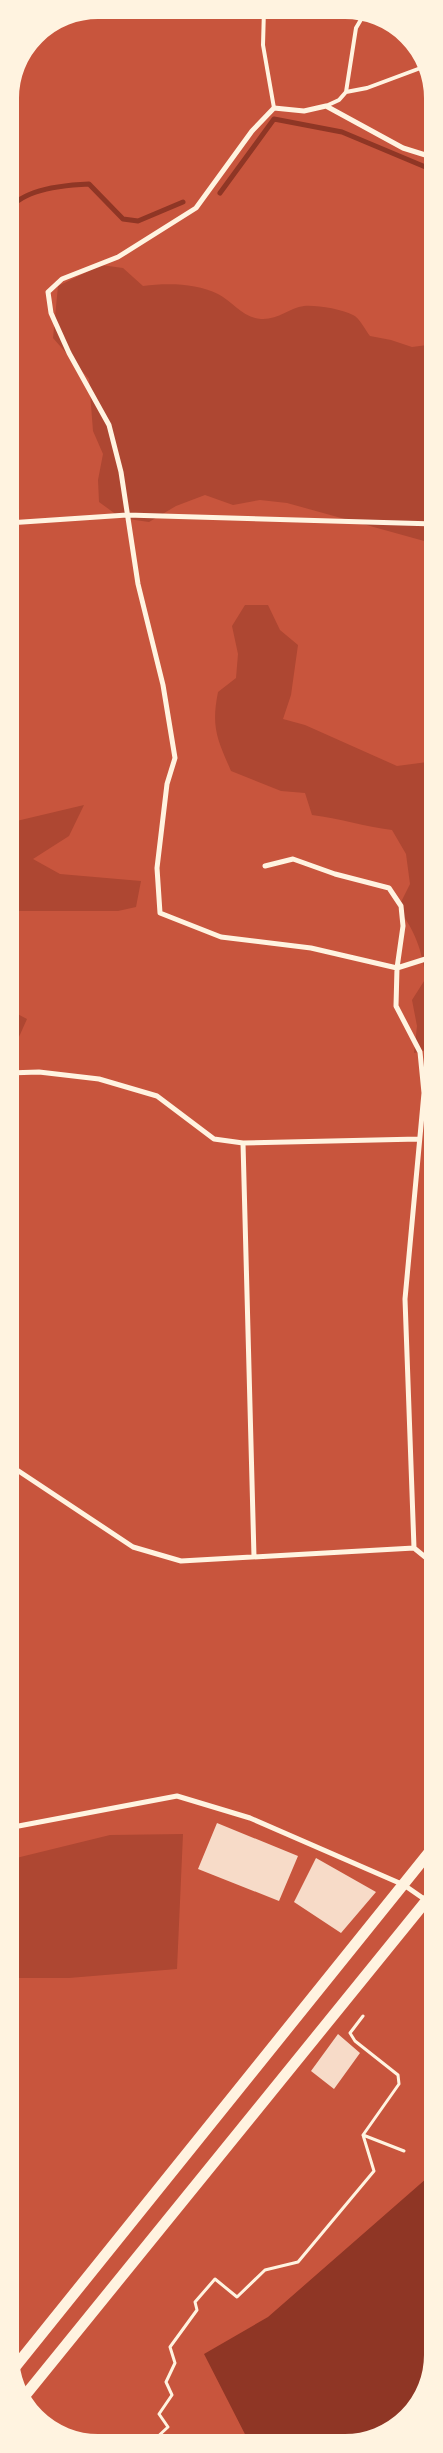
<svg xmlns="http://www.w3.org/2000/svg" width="443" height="2453" viewBox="0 0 443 2453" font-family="'Fira Sans Condensed',sans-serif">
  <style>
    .green { fill: #ae4732 }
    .water { fill: #8f3625 }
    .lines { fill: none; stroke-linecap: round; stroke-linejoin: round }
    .stream { stroke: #8f3625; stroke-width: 5 }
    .building { fill: #f7dbc8 }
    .path { stroke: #fff3e0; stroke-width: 3 }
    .service { stroke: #fff3e0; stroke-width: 4 }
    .minor { stroke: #fff3e0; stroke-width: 5 }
    .primary { stroke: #fff3e0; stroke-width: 11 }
    .rim { fill: none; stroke: #fff3e0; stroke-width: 6 }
  </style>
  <rect width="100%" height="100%" fill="#c8553d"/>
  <path class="green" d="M 101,265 L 123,268 L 143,286 C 167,283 196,283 218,294 C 232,301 243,318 261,319 C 278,320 289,308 304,306 C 317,305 341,309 353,315 C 360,318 365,330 370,336 L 391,340 L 412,347 L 435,344 L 435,544 L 287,503 L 260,500 L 233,505 L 205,495 L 176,506 L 149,522 L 121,518 L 99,502 L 98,480 L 103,454 L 93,431 L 89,379 L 53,338 L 58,286 Z
    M 245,605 L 268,605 L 280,630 L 298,645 L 291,695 L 283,719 L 305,725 L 397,766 L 435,761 L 435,1048 L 414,1053 L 417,1026 L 412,1000 L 426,978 C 421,948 416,933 398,908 L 410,884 L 406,854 L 392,830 C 365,827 339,818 312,815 L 305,793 L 281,791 L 231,771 C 217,739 211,727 218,692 L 236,678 L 238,654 L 232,626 Z
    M 84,805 L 69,836 L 33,859 L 60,874 L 141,881 L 136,907 L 118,911 L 8,911 L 8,823 Z
    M 8,1009 L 27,1019 L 10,1057 L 8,1057 Z
    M 183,1834 L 177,1969 L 69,1978 L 17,1978 L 18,2031 L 15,2151 L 8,2152 L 8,1860 L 110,1835 Z"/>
  <path class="water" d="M 435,2171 L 435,2360 L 409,2419 L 356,2445 L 250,2444 L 204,2354 L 268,2317 Z"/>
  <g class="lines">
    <path class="stream" d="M 220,193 L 274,119 L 342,132 L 435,171
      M 8,212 C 20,189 65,185 89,184 L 123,219 L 138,221 L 183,202"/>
  </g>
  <path class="building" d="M 217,1823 L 298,1856 L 279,1901 L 198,1869 Z
    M 316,1858 L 376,1892 L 341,1933 L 294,1902 Z
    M 338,2034 L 360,2053 L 334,2089 L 311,2071 Z"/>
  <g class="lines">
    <path class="path" d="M 363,2135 L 404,2151
      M 157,2444 L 153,2441 L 168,2427 L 159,2414 L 172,2395 L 166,2382 L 175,2363 L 170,2347 L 197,2310 L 195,2302 L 215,2279 L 237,2297 L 265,2270 L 298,2262 L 374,2171 L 363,2135 L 399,2084 L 398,2075 L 355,2041 L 350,2033 L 363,2016"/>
    <path class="service" d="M 264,9 L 263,45 L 274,108
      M 346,92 L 367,88 L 426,66
      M 326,106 L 339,100 L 346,92 L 356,28 L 366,11"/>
    <path class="minor" d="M 435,158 L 403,148 L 326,106 L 304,111 L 274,108 L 252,131 L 196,208 L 118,257 L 62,279 L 48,292 L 51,313 L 69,353 L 109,425 L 121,472 L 138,584 L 163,685 L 175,758 L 167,784 L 157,868 L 160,913 L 221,937 L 311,948 L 397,968 L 435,956
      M 8,523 L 127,515 L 435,524
      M 265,866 L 293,859 L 335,874 L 389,888 L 401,906 L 403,926 L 397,968 L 396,1006 L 420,1052 L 424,1093 L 405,1299 L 414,1548 L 435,1565
      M 8,1073 L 39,1072 L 99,1079 L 157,1096 L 214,1139 L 243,1143 L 419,1139
      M 243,1143 L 254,1557
      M 8,1347 L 9,1347
      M 8,1464 L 133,1547 L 181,1561 L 414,1548
      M 8,1828 L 177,1796 L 250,1818 L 404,1885 L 427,1901"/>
    <path class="primary" d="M 11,2372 L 435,1845
      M 23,2398 L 435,1890"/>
  </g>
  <path d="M0 0H443V2453H0ZM98 16H345A82 82 0 0 1 427 98V2355A82 82 0 0 1 345 2437H98A82 82 0 0 1 16 2355V98A82 82 0 0 1 98 16Z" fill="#fff3e0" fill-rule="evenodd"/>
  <path class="rim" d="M98 16H345A82 82 0 0 1 427 98V2355A82 82 0 0 1 345 2437H98A82 82 0 0 1 16 2355V98A82 82 0 0 1 98 16Z"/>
</svg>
